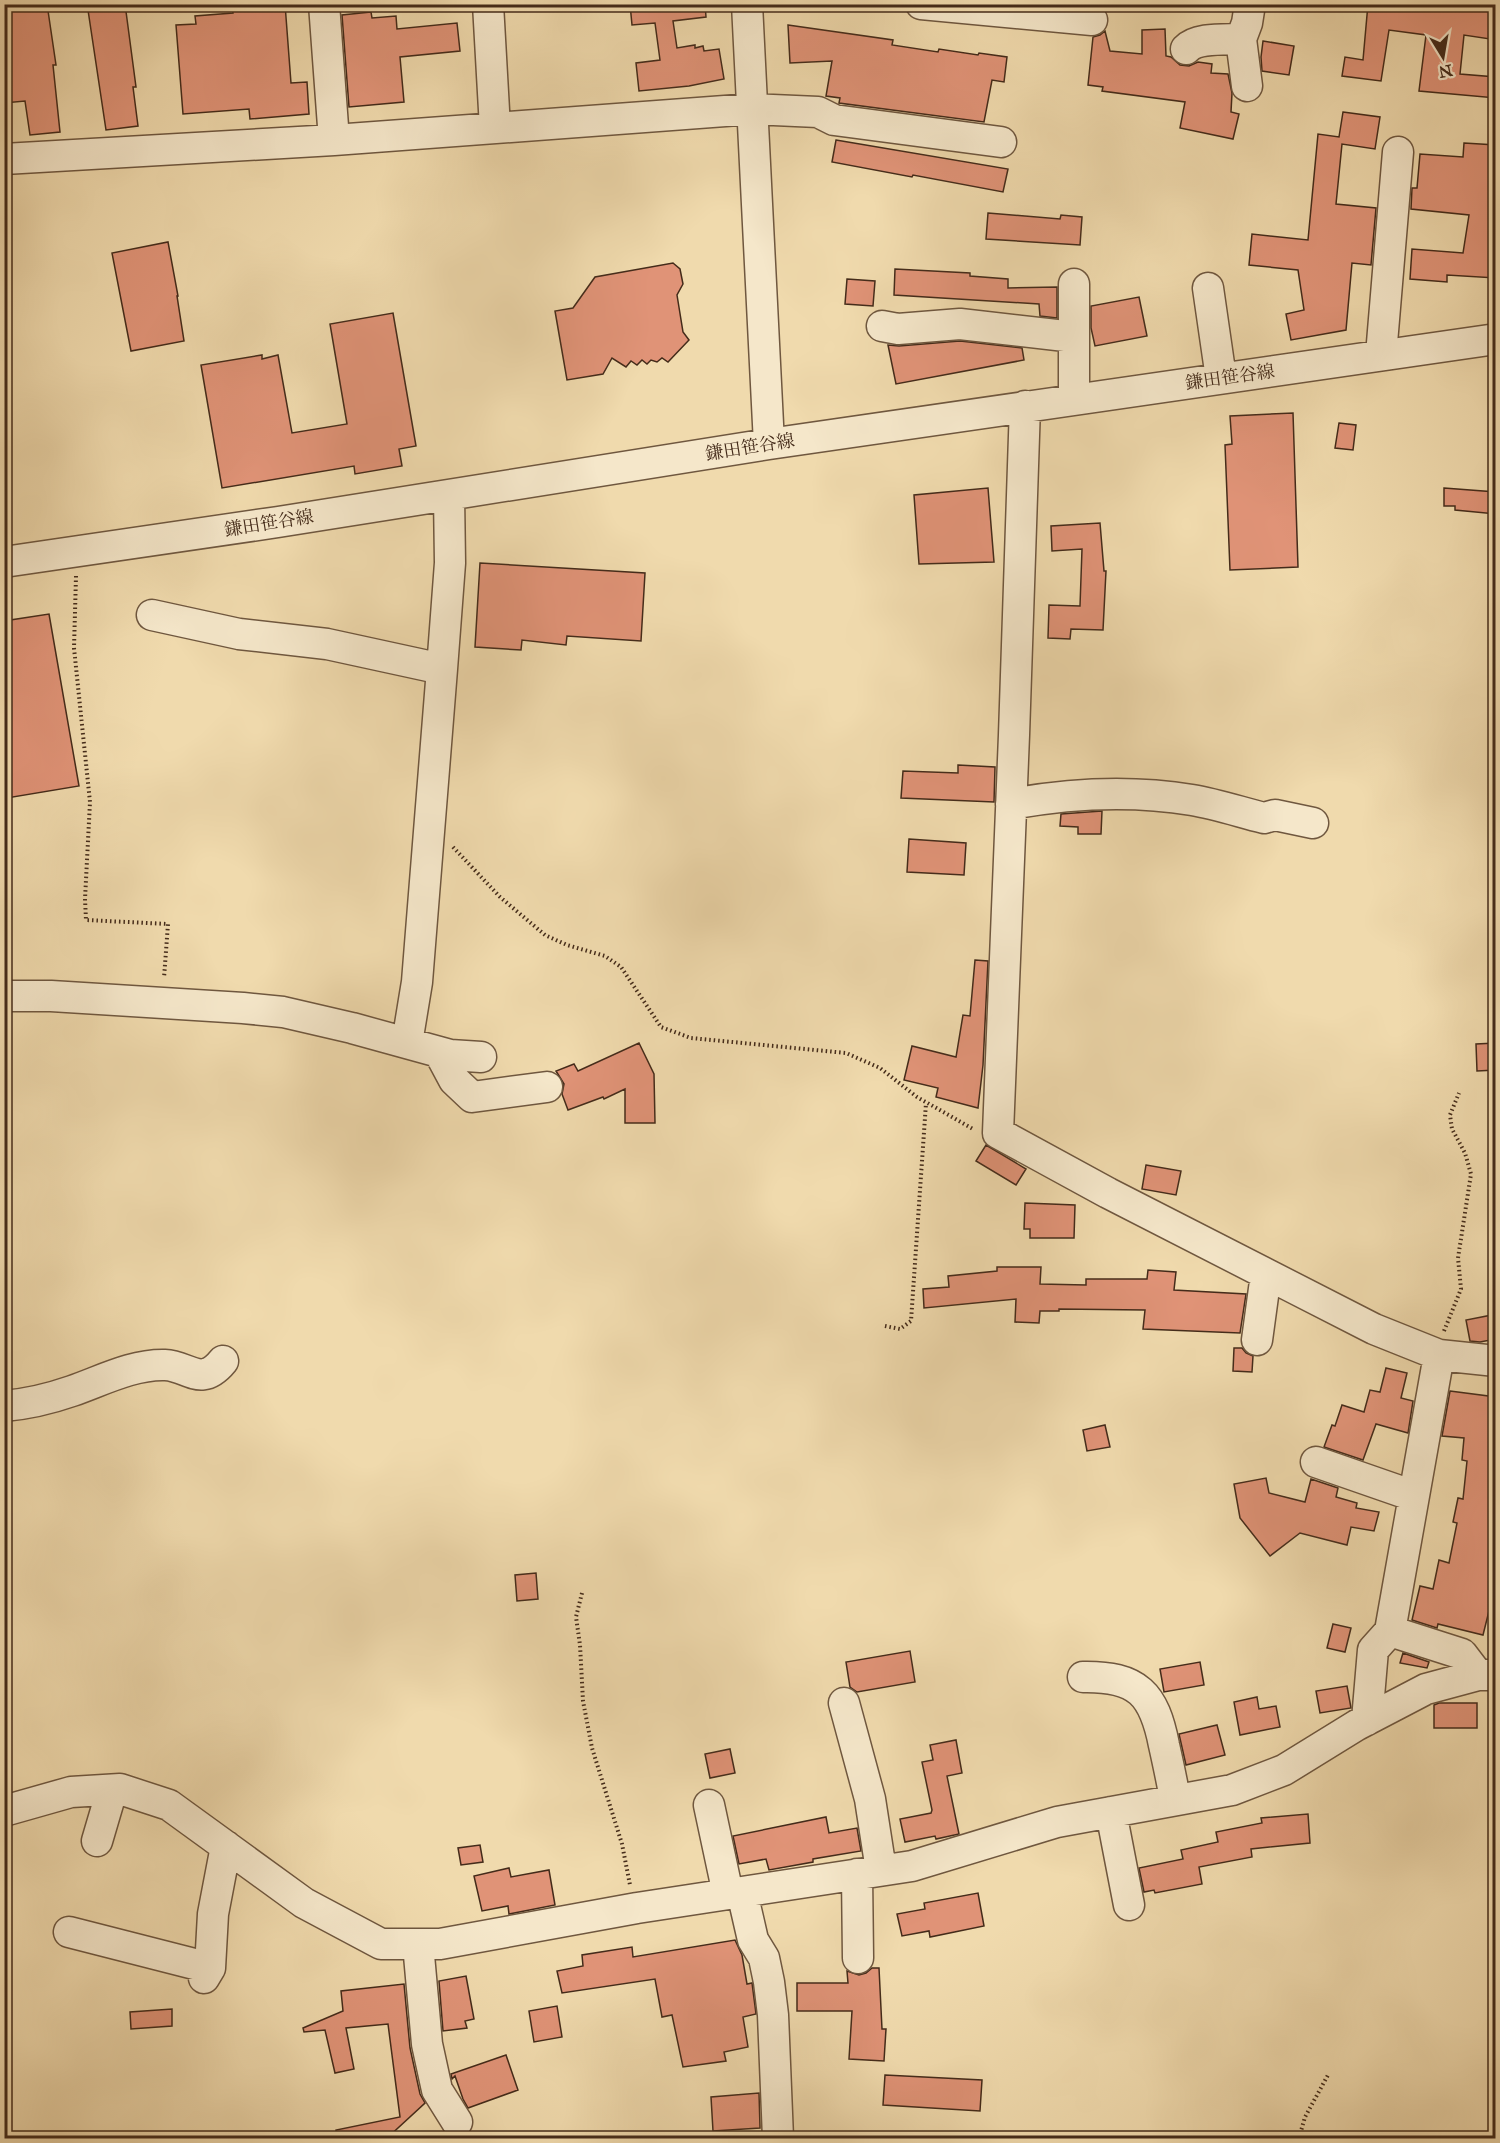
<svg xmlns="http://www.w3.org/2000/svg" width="1500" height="2143" viewBox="0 0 1500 2143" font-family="'IM FELL Great Primer','Noto Serif JP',serif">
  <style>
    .building { fill: #e09377; stroke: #442b1a; stroke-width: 1.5 }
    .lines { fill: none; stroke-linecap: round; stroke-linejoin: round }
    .minor-casing { stroke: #6f573f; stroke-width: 33 }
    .path { stroke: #442b1a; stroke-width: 4; stroke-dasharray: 1.5 3; stroke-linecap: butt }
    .minor { stroke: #f5e7ca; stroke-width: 30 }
    .labels { text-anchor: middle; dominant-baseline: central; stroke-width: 4.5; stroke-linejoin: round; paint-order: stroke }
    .street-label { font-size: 18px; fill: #442b1a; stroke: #f5e7ca }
  </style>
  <rect width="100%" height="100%" fill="#f0daad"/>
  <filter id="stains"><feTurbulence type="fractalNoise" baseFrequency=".00333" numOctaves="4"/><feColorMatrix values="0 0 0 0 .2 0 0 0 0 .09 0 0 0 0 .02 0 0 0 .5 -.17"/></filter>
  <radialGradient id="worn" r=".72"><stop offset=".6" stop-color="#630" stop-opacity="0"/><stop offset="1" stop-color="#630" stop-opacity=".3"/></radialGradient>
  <path class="building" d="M 4,4 L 47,4 L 56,65 L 53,65 L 60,132 L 30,135 L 25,101 L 4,103 Z
    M 90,4 L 125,4 L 136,87 L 133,87 L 138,126 L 106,130 L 88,10 L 91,10 Z
    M 232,4 L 285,4 L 291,83 L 307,82 L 309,114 L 250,119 L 249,109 L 183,114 L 176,25 L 196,24 L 195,16 L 233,13 Z
    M 630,4 L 705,4 L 706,17 L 673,21 L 677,48 L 695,45 L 695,48 L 703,46 L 704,51 L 719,49 L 724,79 L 689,86 L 639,91 L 636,63 L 660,60 L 655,23 L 632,25 Z
    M 1368,4 L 1496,4 L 1490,39 L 1464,35 L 1460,74 L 1496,77 L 1496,98 L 1419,91 L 1426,35 L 1389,30 L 1381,81 L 1342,76 L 1345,57 L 1363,60 Z
    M 371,12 L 372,18 L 396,16 L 397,29 L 457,23 L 460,51 L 400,57 L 404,102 L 349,107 L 342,15 Z
    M 788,25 L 893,40 L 892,45 L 938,52 L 939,49 L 978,55 L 979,53 L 1007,57 L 1004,82 L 992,80 L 984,122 L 839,103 L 840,98 L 826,96 L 832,61 L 790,63 Z
    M 1165,29 L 1166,56 L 1171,57 L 1180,65 L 1189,66 L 1198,62 L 1212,64 L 1211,73 L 1228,74 L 1232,93 L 1231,112 L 1239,114 L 1233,139 L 1180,128 L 1185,102 L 1102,91 L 1103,87 L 1088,85 L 1093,37 L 1100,35 L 1105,31 L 1110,51 L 1142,54 L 1142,30 Z
    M 1263,41 L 1294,46 L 1289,75 L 1262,71 L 1261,57 Z
    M 1343,112 L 1380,117 L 1375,149 L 1342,144 L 1336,204 L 1376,208 L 1371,265 L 1352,263 L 1346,330 L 1291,340 L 1286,314 L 1304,310 L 1298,270 L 1249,265 L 1252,234 L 1308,240 L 1318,134 L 1339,137 Z
    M 836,140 L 1008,169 L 1003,192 L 913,175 L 912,177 L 832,162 Z
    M 1464,143 L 1496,145 L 1496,278 L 1447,275 L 1447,282 L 1410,279 L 1412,249 L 1463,253 L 1469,215 L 1411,209 L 1412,188 L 1417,188 L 1420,154 L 1463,157 Z
    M 988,213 L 1060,219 L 1061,215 L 1082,217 L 1080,245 L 986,239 Z
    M 168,242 L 178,296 L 177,296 L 184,341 L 131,351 L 112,253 Z
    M 673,263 L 680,269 L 683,284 L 677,295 L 683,332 L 689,340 L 668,362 L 662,358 L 657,362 L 651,360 L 647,364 L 642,360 L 637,365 L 631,361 L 626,367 L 612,358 L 603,374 L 567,380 L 555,311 L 573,308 L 595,277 Z
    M 895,269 L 970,273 L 970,276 L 1008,279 L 1008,288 L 1057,287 L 1057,318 L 1040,316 L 1039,304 L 894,295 Z
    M 847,279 L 875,281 L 873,306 L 845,304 Z
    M 1139,297 L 1147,336 L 1095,346 L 1091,328 L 1091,306 Z
    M 393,313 L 416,446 L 399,449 L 402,466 L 355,474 L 354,466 L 222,488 L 201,365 L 262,355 L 262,359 L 278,355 L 292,433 L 347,424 L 330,324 Z
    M 960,341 L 1022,348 L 1024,360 L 896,384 L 888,345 L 899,346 Z
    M 1293,413 L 1298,567 L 1230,570 L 1225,445 L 1232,444 L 1230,416 Z
    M 1339,423 L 1356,425 L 1353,450 L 1335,448 Z
    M 988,488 L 994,562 L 919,564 L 914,495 Z
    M 1444,488 L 1496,492 L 1496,514 L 1455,510 L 1455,506 L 1444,506 Z
    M 1100,523 L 1104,571 L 1106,571 L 1103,630 L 1071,629 L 1070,639 L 1048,638 L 1049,605 L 1080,606 L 1082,549 L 1052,551 L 1051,526 Z
    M 480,563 L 645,573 L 641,641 L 567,636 L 566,645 L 522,640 L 521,650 L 475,647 Z
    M 49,614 L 79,786 L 7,798 L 4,785 L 4,621 Z
    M 958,765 L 995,767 L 994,802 L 901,798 L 903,771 L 958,773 Z
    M 1102,811 L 1101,834 L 1078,834 L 1078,827 L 1060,826 L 1061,814 Z
    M 909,839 L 966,843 L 964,875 L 907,872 Z
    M 975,960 L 988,961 L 983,1065 L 978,1108 L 936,1097 L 938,1088 L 904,1080 L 912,1046 L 956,1057 L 963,1015 L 970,1016 Z
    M 639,1043 L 654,1074 L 655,1123 L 625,1123 L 625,1089 L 604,1099 L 603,1097 L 568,1110 L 562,1094 L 564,1084 L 556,1071 L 574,1064 L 578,1071 Z
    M 1496,1043 L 1496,1070 L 1477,1071 L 1476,1044 Z
    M 986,1145 L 1026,1169 L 1016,1185 L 976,1161 Z
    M 1146,1165 L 1181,1171 L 1176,1195 L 1142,1189 Z
    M 1025,1203 L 1075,1205 L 1074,1238 L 1030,1238 L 1030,1229 L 1024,1229 Z
    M 997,1267 L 1041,1267 L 1040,1284 L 1086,1285 L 1086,1279 L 1147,1279 L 1148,1270 L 1176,1272 L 1174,1290 L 1246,1294 L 1240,1333 L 1143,1329 L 1145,1310 L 1059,1309 L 1059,1311 L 1040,1311 L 1039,1323 L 1015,1322 L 1016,1299 L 924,1308 L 923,1289 L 949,1287 L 948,1276 L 997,1271 Z
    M 1492,1315 L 1493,1322 L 1496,1322 L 1496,1339 L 1480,1342 L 1470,1341 L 1466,1320 Z
    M 1234,1348 L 1242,1348 L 1246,1353 L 1253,1356 L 1252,1372 L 1233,1371 Z
    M 1386,1368 L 1407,1373 L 1401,1398 L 1413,1401 L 1408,1433 L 1376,1424 L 1363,1460 L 1324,1447 L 1332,1425 L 1335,1426 L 1342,1405 L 1364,1412 L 1370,1390 L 1380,1392 Z
    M 1450,1391 L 1496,1397 L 1496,1573 L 1490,1603 L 1491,1603 L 1483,1635 L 1438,1624 L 1437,1628 L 1412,1620 L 1420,1586 L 1433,1589 L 1439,1560 L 1449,1563 L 1457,1523 L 1453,1522 L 1458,1498 L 1463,1499 L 1467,1461 L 1462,1460 L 1464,1438 L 1442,1436 Z
    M 1105,1425 L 1110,1447 L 1087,1451 L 1083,1430 Z
    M 1266,1478 L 1269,1493 L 1305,1502 L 1311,1479 L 1338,1488 L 1336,1497 L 1357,1503 L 1356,1508 L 1379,1512 L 1374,1531 L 1351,1527 L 1347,1545 L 1300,1533 L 1270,1556 L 1240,1518 L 1234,1484 Z
    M 536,1573 L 538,1599 L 517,1601 L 515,1575 Z
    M 1333,1624 L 1351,1628 L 1345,1652 L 1327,1648 Z
    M 910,1651 L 915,1682 L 857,1692 L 850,1687 L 846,1662 Z
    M 1403,1653 L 1429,1662 L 1427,1668 L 1400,1663 Z
    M 1200,1662 L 1204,1685 L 1164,1692 L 1160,1669 Z
    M 1347,1686 L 1351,1708 L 1320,1713 L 1316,1691 Z
    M 1257,1697 L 1259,1709 L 1276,1706 L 1280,1727 L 1240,1735 L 1234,1702 Z
    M 1439,1703 L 1477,1703 L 1477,1728 L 1434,1728 L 1434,1705 Z
    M 1217,1725 L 1225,1755 L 1186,1765 L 1179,1734 Z
    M 956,1740 L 962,1773 L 947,1776 L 959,1834 L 936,1839 L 935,1836 L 905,1842 L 900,1819 L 931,1813 L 932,1810 L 922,1762 L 933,1760 L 930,1745 Z
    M 730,1749 L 735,1773 L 710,1778 L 705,1754 Z
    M 1308,1814 L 1310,1843 L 1251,1849 L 1252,1857 L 1199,1867 L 1202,1884 L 1155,1893 L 1154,1890 L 1144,1892 L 1139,1868 L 1183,1859 L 1181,1850 L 1218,1842 L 1216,1832 L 1262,1823 L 1261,1818 Z
    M 826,1817 L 829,1833 L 857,1828 L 861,1851 L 813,1859 L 813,1862 L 769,1870 L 766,1859 L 739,1864 L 733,1836 Z
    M 480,1845 L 483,1862 L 461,1865 L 458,1848 Z
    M 509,1868 L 511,1877 L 549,1870 L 555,1905 L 509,1914 L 508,1906 L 482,1911 L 474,1876 Z
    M 978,1893 L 984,1926 L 930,1937 L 929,1931 L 902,1936 L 897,1914 L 925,1909 L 924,1903 Z
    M 735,1940 L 742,1955 L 747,1984 L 752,1983 L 756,2014 L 743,2017 L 748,2047 L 724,2052 L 726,2061 L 683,2067 L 672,2015 L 662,2017 L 655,1979 L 562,1993 L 557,1971 L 583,1966 L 582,1955 L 632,1947 L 633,1957 Z
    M 872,1968 L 879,1968 L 882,2029 L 886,2029 L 884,2061 L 849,2059 L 852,2011 L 797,2011 L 797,1983 L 848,1983 L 847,1971 L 859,1975 L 866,1973 Z
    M 466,1976 L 474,2019 L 465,2021 L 467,2028 L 443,2031 L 439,1981 Z
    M 404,1984 L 410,2048 L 420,2094 L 425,2103 L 386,2139 L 337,2139 L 336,2130 L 400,2117 L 388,2024 L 346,2028 L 354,2069 L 335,2073 L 325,2030 L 304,2032 L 303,2028 L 343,2011 L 341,1991 Z
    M 557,2006 L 562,2037 L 534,2042 L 529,2011 Z
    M 172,2009 L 172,2026 L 131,2029 L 130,2012 Z
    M 506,2055 L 518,2090 L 468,2108 L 463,2099 L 455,2076 L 452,2079 L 451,2074 Z
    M 885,2075 L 982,2080 L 980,2111 L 883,2105 Z
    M 759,2093 L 760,2128 L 713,2131 L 711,2097 Z"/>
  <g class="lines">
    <defs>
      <path id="minor" d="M 324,4 L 334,140
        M 488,4 L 495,128
        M 747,4 L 769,444
        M 921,4 L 1092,20
        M 1186,49 C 1197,37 1226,40 1241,39
        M 1247,86 L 1241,39 L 1247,23 L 1250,4
        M 4,159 L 334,140 L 752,109 L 818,112 L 834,120 L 1001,142
        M 1208,288 L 1221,378
        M 882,326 L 898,329 L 960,324 L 1074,337
        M 1381,355 L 1398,152
        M 1074,399 L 1074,284
        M 1025,406 L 1014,735 L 998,1133 L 1108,1193 L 1374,1329 L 1439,1355 L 1496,1361
        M 4,562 L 278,522 L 769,444 L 1496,339
        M 152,615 L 239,634 L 327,644 L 442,669
        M 1011,804 C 1071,793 1132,790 1192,800 C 1216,804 1240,812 1264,818 L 1275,815 L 1313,823
        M 4,996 L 51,996 L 243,1008 L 283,1012 L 352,1028 L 450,1055 L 481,1057
        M 407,1043 L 417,982 L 442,669 L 450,563 L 449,495
        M 439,1052 L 454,1080 L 472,1097 L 547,1087
        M 1257,1340 L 1266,1274
        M 1439,1355 L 1390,1631 L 1462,1654 L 1478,1675
        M 4,1406 C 28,1404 49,1399 72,1391 C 101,1381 133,1364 165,1365 C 189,1366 201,1388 223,1361
        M 1316,1462 L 1414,1496
        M 1083,1677 C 1138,1676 1154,1694 1164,1745 C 1168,1763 1172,1781 1175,1799
        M 844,1703 L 870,1799 L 881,1870
        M 1367,1720 L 1373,1650 L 1390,1631
        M 709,1805 L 728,1894
        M 4,1811 L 71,1792 L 120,1789 L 169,1805 L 304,1903 L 381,1944 L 440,1944 L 637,1908 L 912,1866 L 1057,1822 L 1232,1790 L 1284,1770 L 1357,1725 L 1426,1689 L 1478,1675 L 1496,1675
        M 1111,1812 L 1129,1905
        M 97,1841 L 112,1790
        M 857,1874 L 858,1958
        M 742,1892 L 753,1940 L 764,1958 L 769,1982 L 773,2015 L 778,2138
        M 69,1932 L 210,1968
        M 418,1944 L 427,2044 L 437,2090 L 457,2122
        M 204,1978 L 210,1968 L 213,1914 L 226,1846"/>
    </defs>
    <use href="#minor" class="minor-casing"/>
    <path class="path" d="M 76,576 L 74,648 L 90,802 L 85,899 L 86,920 L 168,924 L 164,978
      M 453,847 L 500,897 L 545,935 L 567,945 L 605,956 L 621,967 L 661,1027 L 691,1038 L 846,1053 L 880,1068 L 917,1097 L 973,1129
      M 885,1326 L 900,1329 L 911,1321 L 926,1103
      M 1444,1331 L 1461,1289 L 1458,1258 L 1471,1174 L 1465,1153 L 1452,1129 L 1450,1115 L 1459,1093
      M 582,1593 L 576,1617 L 580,1645 L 583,1701 L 592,1748 L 622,1844 L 630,1885
      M 1299,2138 L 1305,2117 L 1328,2075"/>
    <use href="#minor" class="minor"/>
  </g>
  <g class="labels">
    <g class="street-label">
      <text transform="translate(1230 377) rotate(-8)">鎌田笹谷線</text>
      <text transform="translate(750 447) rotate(-9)">鎌田笹谷線</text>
      <text transform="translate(269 523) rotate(-9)">鎌田笹谷線</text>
    </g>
  </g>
  <rect width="1500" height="2143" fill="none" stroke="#f0daad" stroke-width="24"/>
  <rect x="6" y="6" width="1488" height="2131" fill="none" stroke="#442b1a" stroke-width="3"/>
  <rect x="12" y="12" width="1476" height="2119" fill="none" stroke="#442b1a" stroke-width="1.5"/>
  <g transform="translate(1443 57) rotate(169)" stroke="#f5e7ca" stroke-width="4.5" paint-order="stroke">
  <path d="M0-4.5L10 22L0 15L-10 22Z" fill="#442b1a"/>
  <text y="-9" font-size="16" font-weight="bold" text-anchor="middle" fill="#442b1a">N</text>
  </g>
  <rect width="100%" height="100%" filter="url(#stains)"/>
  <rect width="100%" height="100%" fill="url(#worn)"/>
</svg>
